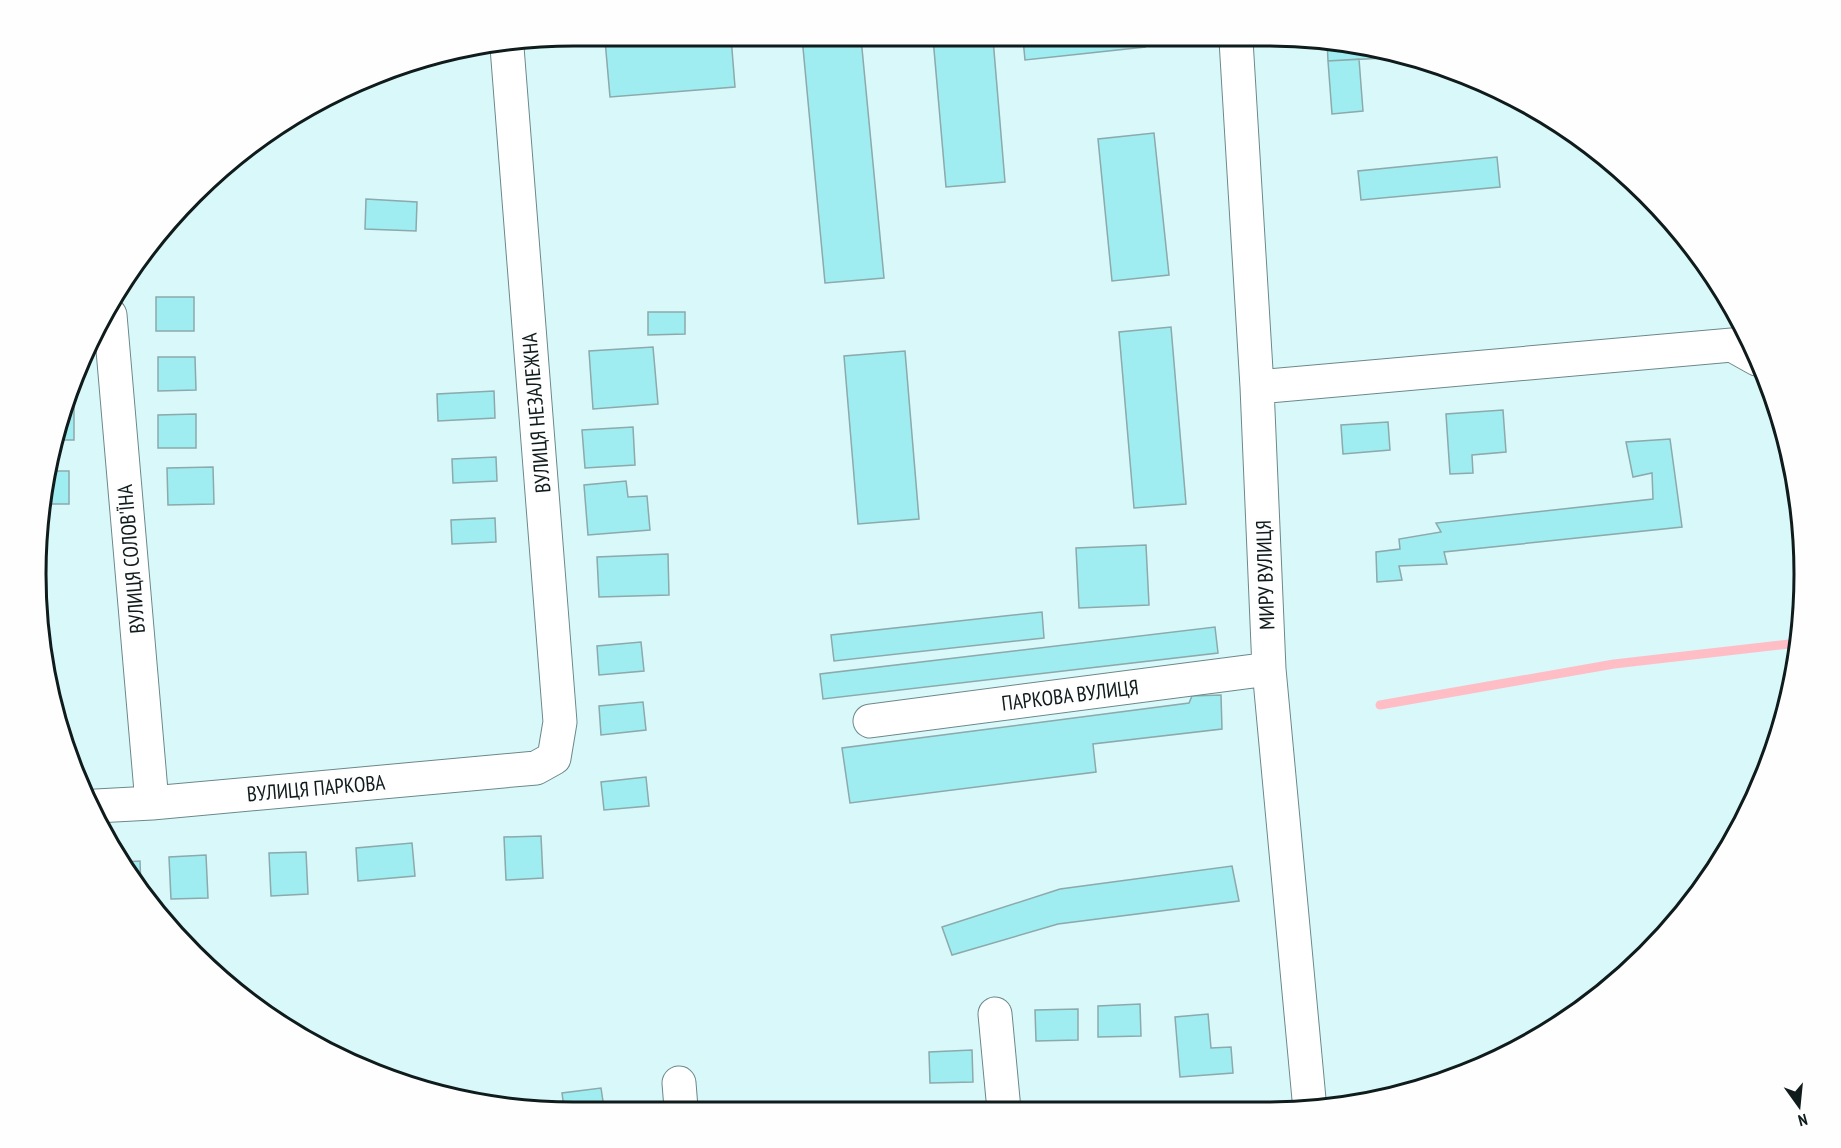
<svg xmlns="http://www.w3.org/2000/svg" width="1841" height="1148" viewBox="0 0 1841 1148" font-family="'PT Sans Narrow',sans-serif">
  <style>
    .lines { fill: none; stroke-linecap: round; stroke-linejoin: round }
    .stream { stroke: #ffbdc6; stroke-width: 9 }
    .building { fill: #9fedf1; stroke: #8ca9ab; stroke-width: 1.5 }
    .minor-casing { stroke: #6c888a; stroke-width: 35 }
    .minor { stroke: #fff; stroke-width: 33 }
    .labels { text-anchor: middle; dominant-baseline: central; stroke-width: 6; stroke-linejoin: round; paint-order: stroke }
    .street-label { font-size: 21px; fill: #101b1c; stroke: #fefefe }
    .rim { fill: none; stroke: #101b1c; stroke-width: 3 }
  </style>
  <rect width="100%" height="100%" fill="#d9f8fa"/>
  <g class="lines">
    <path class="stream" d="M 1380,705 L 1614,664 L 1798,643"/>
  </g>
  <path class="building" d="M 650,36 L 731,37 L 735,87 L 610,97 L 605,40 Z
    M 802,37 L 861,38 L 884,278 L 825,283 Z
    M 933,38 L 993,39 L 1005,182 L 946,187 Z
    M 1023,39 L 1144,39 L 1145,47 L 1025,60 Z
    M 1327,41 L 1337,41 L 1384,53 L 1384,58 L 1328,61 Z
    M 1359,59 L 1363,111 L 1332,114 L 1328,61 Z
    M 1154,133 L 1169,275 L 1112,281 L 1098,139 Z
    M 1497,157 L 1500,187 L 1361,200 L 1358,171 Z
    M 366,199 L 417,202 L 416,231 L 365,229 Z
    M 156,297 L 194,297 L 194,331 L 156,331 Z
    M 648,312 L 685,312 L 685,334 L 648,335 Z
    M 1171,327 L 1186,504 L 1134,508 L 1119,332 Z
    M 653,347 L 658,404 L 593,409 L 589,351 Z
    M 905,351 L 919,519 L 858,524 L 844,356 Z
    M 158,357 L 195,357 L 196,390 L 158,391 Z
    M 494,391 L 495,418 L 438,421 L 437,394 Z
    M 64,406 L 74,406 L 74,440 L 58,440 Z
    M 1503,410 L 1506,452 L 1472,455 L 1473,473 L 1450,474 L 1446,414 Z
    M 196,414 L 196,448 L 158,448 L 158,415 Z
    M 1388,422 L 1390,450 L 1343,454 L 1341,425 Z
    M 633,427 L 635,465 L 585,468 L 582,430 Z
    M 1670,439 L 1682,527 L 1444,552 L 1447,564 L 1399,566 L 1402,580 L 1377,582 L 1376,552 L 1400,549 L 1399,539 L 1441,532 L 1436,523 L 1653,499 L 1652,473 L 1633,477 L 1626,442 Z
    M 496,457 L 497,481 L 453,483 L 452,459 Z
    M 213,467 L 214,504 L 168,505 L 167,468 Z
    M 53,471 L 69,471 L 69,504 L 47,504 Z
    M 626,481 L 628,497 L 647,496 L 650,530 L 588,535 L 584,485 Z
    M 495,518 L 496,542 L 452,544 L 451,520 Z
    M 1146,545 L 1149,605 L 1079,608 L 1076,548 Z
    M 668,554 L 669,595 L 599,597 L 597,557 Z
    M 1042,612 L 1044,638 L 834,661 L 831,635 Z
    M 1215,627 L 1218,653 L 823,699 L 820,674 Z
    M 641,642 L 644,671 L 599,675 L 597,646 Z
    M 1221,695 L 1222,729 L 1093,744 L 1096,772 L 850,803 L 842,748 L 1189,703 L 1192,696 Z
    M 643,702 L 646,730 L 601,735 L 599,706 Z
    M 646,777 L 649,806 L 604,810 L 601,782 Z
    M 541,836 L 543,878 L 506,880 L 504,837 Z
    M 412,843 L 415,876 L 358,881 L 356,848 Z
    M 306,852 L 308,894 L 271,896 L 269,853 Z
    M 206,855 L 208,898 L 171,899 L 169,857 Z
    M 140,861 L 141,889 L 127,873 L 122,862 Z
    M 1232,866 L 1239,901 L 1058,924 L 952,955 L 942,927 L 1060,889 Z
    M 1140,1004 L 1141,1036 L 1098,1037 L 1098,1006 Z
    M 1078,1009 L 1078,1040 L 1036,1041 L 1035,1010 Z
    M 1208,1014 L 1211,1048 L 1231,1047 L 1233,1073 L 1180,1077 L 1175,1017 Z
    M 972,1050 L 973,1082 L 930,1083 L 929,1052 Z
    M 601,1088 L 604,1108 L 564,1108 L 562,1093 Z"/>
  <g class="lines">
    <defs>
      <path id="minor" d="M 1236,40 L 1257,387 L 1269,669 L 1310,1110
        M 110,315 L 152,803
        M 1257,387 L 1732,345 L 1757,359
        M 870,721 L 1269,669
        M 96,806 L 152,803 L 536,768 L 554,758 L 560,722 L 507,47
        M 995,1014 L 1004,1110
        M 679,1083 L 681,1108"/>
    </defs>
    <use href="#minor" class="minor-casing"/>
    <use href="#minor" class="minor"/>
  </g>
  <g class="labels">
    <g class="street-label">
      <text transform="translate(536 413) rotate(-95)">ВУЛИЦЯ НЕЗАЛЕЖНА</text>
      <text transform="translate(131 559) rotate(-95)">ВУЛИЦЯ СОЛОВ'ЇНА</text>
      <text transform="translate(1265 575) rotate(-92)">МИРУ ВУЛИЦЯ</text>
      <text transform="translate(1070 695) rotate(-7)">ПАРКОВА ВУЛИЦЯ</text>
      <text transform="translate(316 788) rotate(-5)">ВУЛИЦЯ ПАРКОВА</text>
    </g>
  </g>
  <path d="M0 0H1841V1148H0ZM574 46H1266A528 528 0 0 1 1794 574V574A528 528 0 0 1 1266 1102H574A528 528 0 0 1 46 574V574A528 528 0 0 1 574 46Z" fill="#fefefe" fill-rule="evenodd"/>
  <path class="rim" d="M574 46H1266A528 528 0 0 1 1794 574V574A528 528 0 0 1 1266 1102H574A528 528 0 0 1 46 574V574A528 528 0 0 1 574 46Z"/>
  <g transform="translate(1799 1106) rotate(165)" stroke="#fefefe" stroke-width="4.5" paint-order="stroke">
  <path d="M0-4.5L10 22L0 15L-10 22Z" fill="#101b1c"/>
  <text y="-9" font-size="16" font-weight="bold" text-anchor="middle" fill="#101b1c">N</text>
  </g>
</svg>
